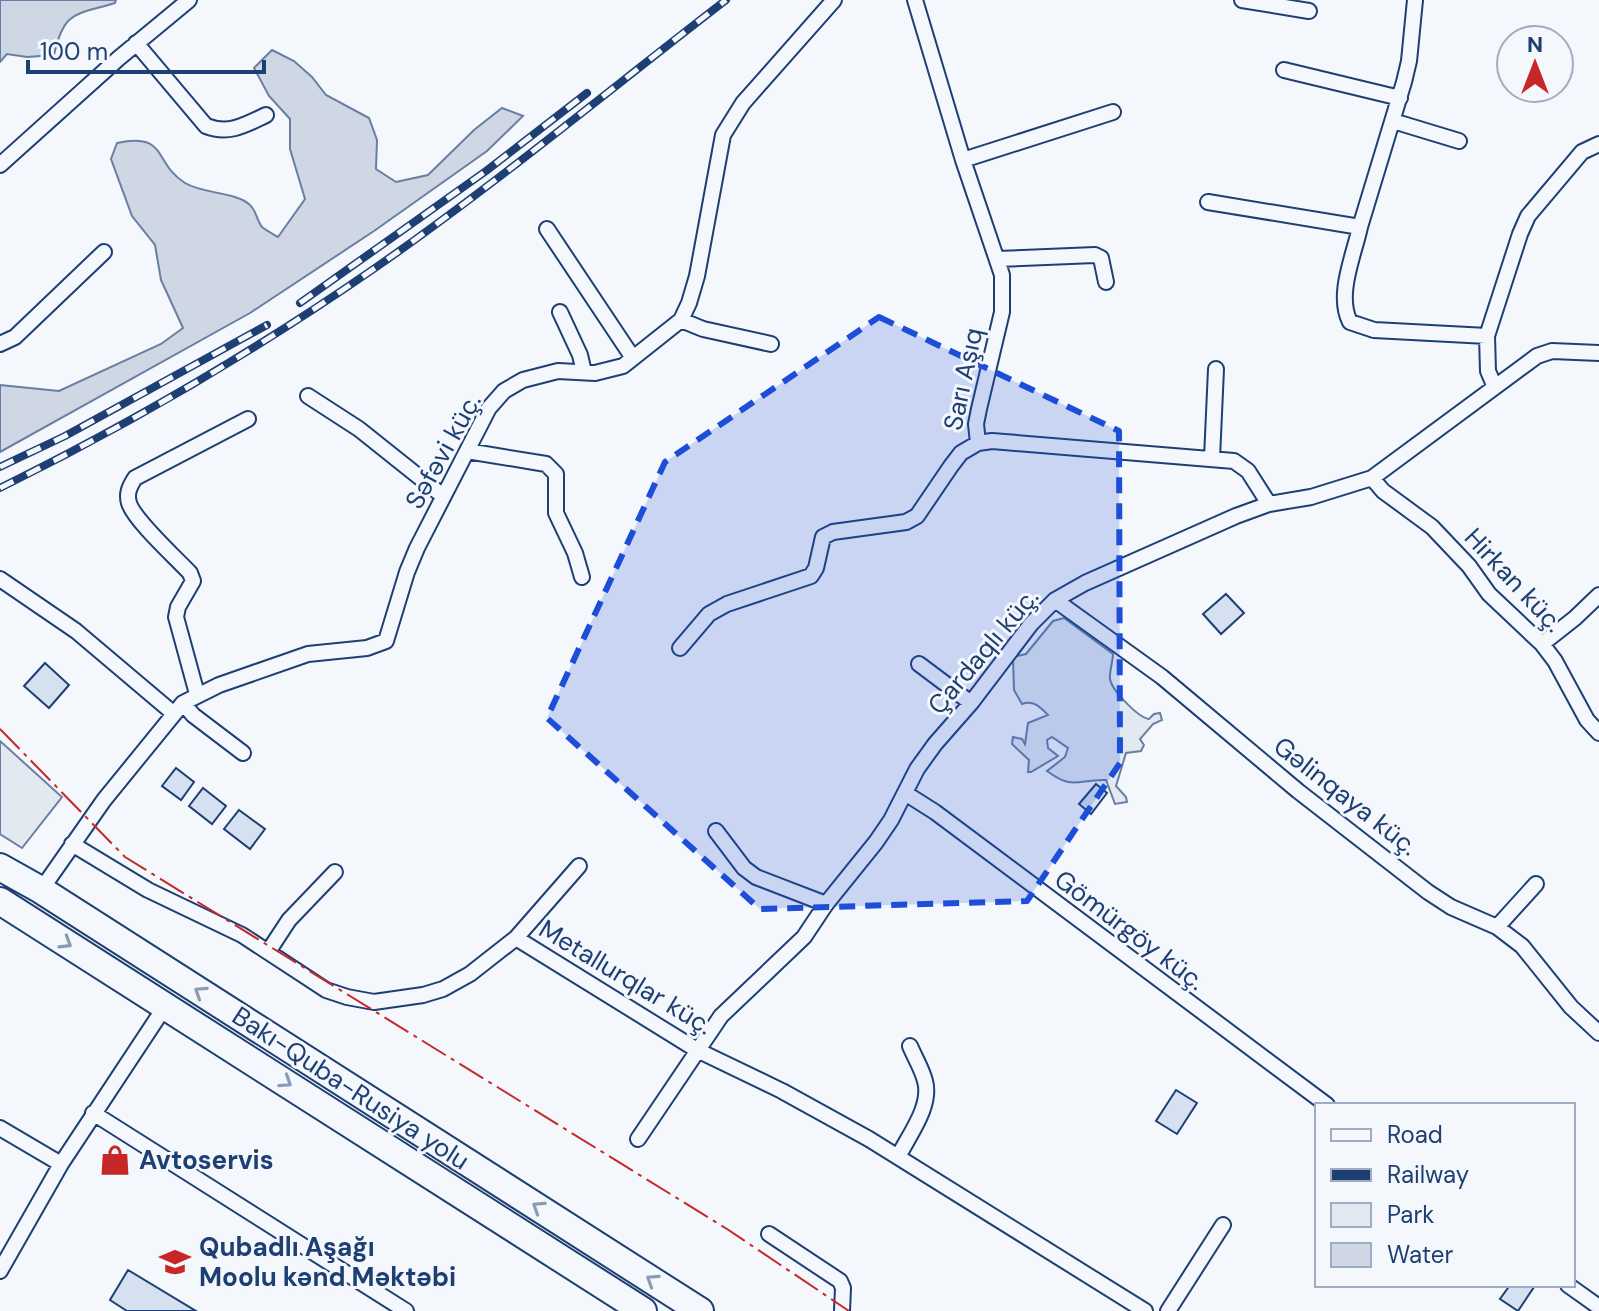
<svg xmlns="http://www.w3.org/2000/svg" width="1599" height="1311" viewBox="0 0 1599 1311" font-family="'DM Sans',sans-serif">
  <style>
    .green { fill: #e3e9f0; stroke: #687fa3; stroke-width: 2 }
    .water { fill: #cfd7e4; stroke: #687fa3; stroke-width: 2 }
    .building { fill: #d5e0f0; stroke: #1d3f73; stroke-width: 2 }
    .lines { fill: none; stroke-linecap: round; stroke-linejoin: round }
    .street-casing { stroke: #1d3f73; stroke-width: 18 }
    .highway-casing { stroke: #1d3f73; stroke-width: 30 }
    .street { stroke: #f4f7fb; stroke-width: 14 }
    .highway { stroke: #f4f7fb; stroke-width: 26 }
    .rail-casing { stroke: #1d3f73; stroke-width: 8 }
    .rail { stroke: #f4f7fb; stroke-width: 5; stroke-dasharray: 15; stroke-linecap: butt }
    .power { stroke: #c62828; stroke-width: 2; stroke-dasharray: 28 6 4 6; stroke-linecap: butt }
    .oneway { stroke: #889bb7 }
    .marked { fill: #1d4ed8; fill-opacity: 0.2; stroke: #1d4ed8; stroke-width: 6; stroke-dasharray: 16 10; stroke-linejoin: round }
    .labels { text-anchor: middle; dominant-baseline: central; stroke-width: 6; stroke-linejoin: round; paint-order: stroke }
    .street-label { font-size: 26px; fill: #1d3f73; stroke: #f4f7fb }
    .poi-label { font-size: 26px; font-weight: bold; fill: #1d3f73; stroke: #f4f7fb; text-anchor: start }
  </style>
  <rect width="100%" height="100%" fill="#f4f7fb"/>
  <path class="green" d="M 1064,618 L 1113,654 C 1113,661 1109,673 1110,679 C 1112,691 1139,718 1149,719 L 1154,714 L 1160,713 L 1162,720 L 1153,724 L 1140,739 L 1144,745 L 1141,751 L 1126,753 L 1116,786 L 1126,797 L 1127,802 L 1115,804 L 1106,780 C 1078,779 1074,791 1047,771 L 1065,757 L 1068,748 L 1052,737 L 1047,740 L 1048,748 L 1058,756 L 1031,772 L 1028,772 L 1029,760 L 1012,744 L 1013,737 L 1022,739 L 1025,744 L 1028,723 L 1048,715 C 1040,707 1034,700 1022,704 L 1014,690 L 1013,657 L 1026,654 L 1053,621 Z
    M 0,741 L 62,797 L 22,848 L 0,834 Z"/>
  <path class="water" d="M 0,0 L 116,0 L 115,3 C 76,15 64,10 54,55 L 27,57 L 7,54 L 0,62 Z
    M 272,50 L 294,61 L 312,77 L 326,95 L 369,118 L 377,140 L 376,169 L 396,182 L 428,175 L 474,130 L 502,108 L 523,116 L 487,151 L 374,231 L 250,313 L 0,452 L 0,385 L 59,391 L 161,344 L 183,328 L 161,280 L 155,245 L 132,216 L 111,159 L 117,143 C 168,132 153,163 185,183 C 203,194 237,192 250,205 C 256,210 257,221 262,227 C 267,231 273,234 278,237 L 305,199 L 290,149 L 290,119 L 269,96 L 254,68 Z"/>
  <path class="building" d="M 1226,594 L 1244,613 L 1221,634 L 1203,614 Z
    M 45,663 L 69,685 L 49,708 L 24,686 Z
    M 176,768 L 194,782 L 181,800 L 162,786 Z
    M 1096,784 L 1107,793 L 1091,814 L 1079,804 Z
    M 203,788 L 226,806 L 212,824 L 189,806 Z
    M 239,810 L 265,829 L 250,849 L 224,829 Z
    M 1176,1090 L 1197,1103 L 1177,1134 L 1156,1121 Z
    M 128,1270 L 196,1311 L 127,1311 L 110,1300 Z
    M 1510,1285 L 1534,1287 L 1518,1311 L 1500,1299 Z"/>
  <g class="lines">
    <defs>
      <path id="street" d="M 1242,0 L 1309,11
        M 136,43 L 206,126 C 229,135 245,125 266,115
        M 1284,70 L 1400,98
        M 1393,121 L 1459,141
        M 963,160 L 1113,112
        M 0,165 L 119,58 L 189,0
        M 1208,202 L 1360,227 L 1404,82 L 1409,61 L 1415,0
        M 1360,227 C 1354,255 1336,295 1350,322 L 1374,330 L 1487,336
        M 547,229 L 633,358
        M 997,259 L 1095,255 L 1101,258 L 1106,282
        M 560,312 L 580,355 L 584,372
        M 681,320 L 703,329 L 771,344
        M 0,344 L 15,337 L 104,252
        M 1494,385 L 1488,371 L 1487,336 L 1520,234 L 1528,216 L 1582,152 L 1599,144
        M 308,396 L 359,429 L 443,496
        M 978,443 L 992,441 L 1234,461 L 1248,471 L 1269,504
        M 467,451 L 546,464 L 556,474 L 556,513 L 575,553 L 582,577
        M 1212,458 L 1216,369
        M 1372,478 L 1383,491 L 1432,527 L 1469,566 L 1489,594 L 1542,644 L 1555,661 L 1587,720 L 1599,733
        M 0,579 L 76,631 L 173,713
        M 1055,600 L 1162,677 L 1298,791 L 1428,892 L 1451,907 L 1497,927 L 1522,946 L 1571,1007 L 1599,1033
        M 1542,644 L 1575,618 L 1599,595
        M 680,648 L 709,614 L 727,604 L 811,576 L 816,568 L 823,537 L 833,532 L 906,522 L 917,516 L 951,466 L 961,453 L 978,443 L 976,424 L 979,409 L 1002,312 L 1002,275 L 963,160 L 915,0
        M 919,664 L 971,703
        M 197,694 L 176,617 L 178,607 L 193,581 L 190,573 C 176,558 134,520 129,503 C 126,493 130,486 135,478 L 248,419
        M 183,703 L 193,715 L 243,753
        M 905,793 L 935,812 L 1327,1105
        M 716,831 L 744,868 L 756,877 L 826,904
        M 72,844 L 148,890 L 242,935 L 326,990 L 347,997 L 374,1002 L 423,995 L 443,989 L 470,974 L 516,938 L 697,1050 L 782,1091 L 869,1139 L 1145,1311
        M 41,890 L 104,800 L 183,703 L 219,685 L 308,654 L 367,648 L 386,641 L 407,572 L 417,548 L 489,408 L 504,391 L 523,380 L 558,371 L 595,373 L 623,366 L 681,320 L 689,303 L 697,276 L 723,135 L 743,103 L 834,0
        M 1497,927 L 1536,884
        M 516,938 L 579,866
        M 268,952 L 289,920 L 335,872
        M 93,1113 L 406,1311
        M 0,1128 L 61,1164
        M 638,1139 L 721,1016 L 804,937 L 826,904 L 876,842 L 891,820 L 917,769 L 935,744 L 971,703 L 1031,624 L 1055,600 L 1085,583 L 1236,516 L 1269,504 L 1311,497 L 1372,478 L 1537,356 L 1552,351 L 1599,353
        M 898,1157 C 909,1135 932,1106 925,1081 C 922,1069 915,1058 910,1046
        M 769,1234 L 840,1281 L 843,1288 L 842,1311
        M 0,1271 L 61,1164 L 166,1005
        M 1568,1285 L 1599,1307
        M 1168,1311 L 1223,1225"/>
      <path id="highway" d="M 0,867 L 41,890 L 700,1311
        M 0,901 L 643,1311"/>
    </defs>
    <use href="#street" class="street-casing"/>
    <use href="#highway" class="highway-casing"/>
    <use href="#street" class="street"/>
    <use href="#highway" class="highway"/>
    <defs>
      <path id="rail" d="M 300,303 L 486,171 L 587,93
        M 0,467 L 65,436 L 267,325
        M 0,488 C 130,424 255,351 375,268 C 496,184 609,90 726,0"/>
    </defs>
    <use href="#rail" class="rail-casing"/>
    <use href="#rail" class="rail"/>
    <path class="power" d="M 0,729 L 125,857 L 727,1229 L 849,1311"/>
  </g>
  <defs><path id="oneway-chevron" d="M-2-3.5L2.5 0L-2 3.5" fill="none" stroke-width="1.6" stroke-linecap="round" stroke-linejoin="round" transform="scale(2)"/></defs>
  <g class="oneway">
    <use href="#oneway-chevron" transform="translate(66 943) rotate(32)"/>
    <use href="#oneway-chevron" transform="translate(200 992) rotate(-147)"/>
    <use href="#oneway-chevron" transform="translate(286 1082) rotate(33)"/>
    <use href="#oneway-chevron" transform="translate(538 1207) rotate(-147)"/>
    <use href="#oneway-chevron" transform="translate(652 1280) rotate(-147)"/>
  </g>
  <path class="marked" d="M 879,317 L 1119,431 L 1120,763 L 1027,901 L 760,909 L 547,718 L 665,462 Z"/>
  <defs>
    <symbol id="shop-bare" viewBox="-9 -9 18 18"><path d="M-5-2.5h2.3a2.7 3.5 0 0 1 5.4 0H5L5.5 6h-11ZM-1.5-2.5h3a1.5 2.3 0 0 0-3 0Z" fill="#c62828" stroke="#f4f7fb" stroke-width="2.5" paint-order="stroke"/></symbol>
    <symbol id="school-bare" viewBox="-9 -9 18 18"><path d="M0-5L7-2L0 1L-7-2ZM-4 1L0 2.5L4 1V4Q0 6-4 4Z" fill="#c62828" stroke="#f4f7fb" stroke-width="2.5" paint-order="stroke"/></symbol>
  </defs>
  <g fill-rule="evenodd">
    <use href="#shop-bare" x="93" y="1138" width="44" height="44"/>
    <use href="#school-bare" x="153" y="1240" width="44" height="44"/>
  </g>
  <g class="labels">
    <g class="street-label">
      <text transform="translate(963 379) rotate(-78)">Sarı Aşıq</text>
      <text transform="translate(443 451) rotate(-61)">Səfəvi küç.</text>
      <text transform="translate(1514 580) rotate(47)">Hirkan küç.</text>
      <text transform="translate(983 651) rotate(-50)">Çardaqlı küç.</text>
      <text transform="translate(1346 796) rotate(38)">Gəlinqaya küç.</text>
      <text transform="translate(1130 930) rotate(37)">Gömürgöy küç.</text>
      <text transform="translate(626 977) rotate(31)">Metallurqlar küç.</text>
      <text transform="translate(351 1088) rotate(33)">Bakı-Quba-Rusiya yolu</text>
    </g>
    <g class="poi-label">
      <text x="139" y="1160">Avtoservis</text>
      <text x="199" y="1247">Qubadlı Aşağı<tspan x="199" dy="30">Moolu kənd Məktəbi</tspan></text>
    </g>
  </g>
  <rect x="1315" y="1103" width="260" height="184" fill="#f4f7fb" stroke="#9eadc5" stroke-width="2"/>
  <rect x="1331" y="1129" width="40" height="12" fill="#f4f7fb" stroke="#9eadc5" stroke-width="2"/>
  <text x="1387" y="1143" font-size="24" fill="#1d3f73">Road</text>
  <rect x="1331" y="1169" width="40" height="12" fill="#1d3f73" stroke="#9eadc5" stroke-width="2"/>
  <text x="1387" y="1183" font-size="24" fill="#1d3f73">Railway</text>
  <rect x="1331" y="1203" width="40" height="24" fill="#e3e9f0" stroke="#9eadc5" stroke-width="2"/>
  <text x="1387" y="1223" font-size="24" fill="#1d3f73">Park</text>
  <rect x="1331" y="1243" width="40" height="24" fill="#cfd7e4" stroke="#9eadc5" stroke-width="2"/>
  <text x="1387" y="1263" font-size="24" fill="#1d3f73">Water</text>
  <g transform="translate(1535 64)"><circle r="38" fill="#f4f7fb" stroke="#9eadc5" stroke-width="2"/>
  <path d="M0-6L14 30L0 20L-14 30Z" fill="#c62828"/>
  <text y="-12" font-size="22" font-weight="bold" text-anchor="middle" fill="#1d3f73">N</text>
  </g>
  <path d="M28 60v12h236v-12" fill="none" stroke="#1d3f73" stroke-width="4"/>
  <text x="40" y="60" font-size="24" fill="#1d3f73" stroke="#f4f7fb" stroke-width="6" paint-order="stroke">100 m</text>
</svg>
